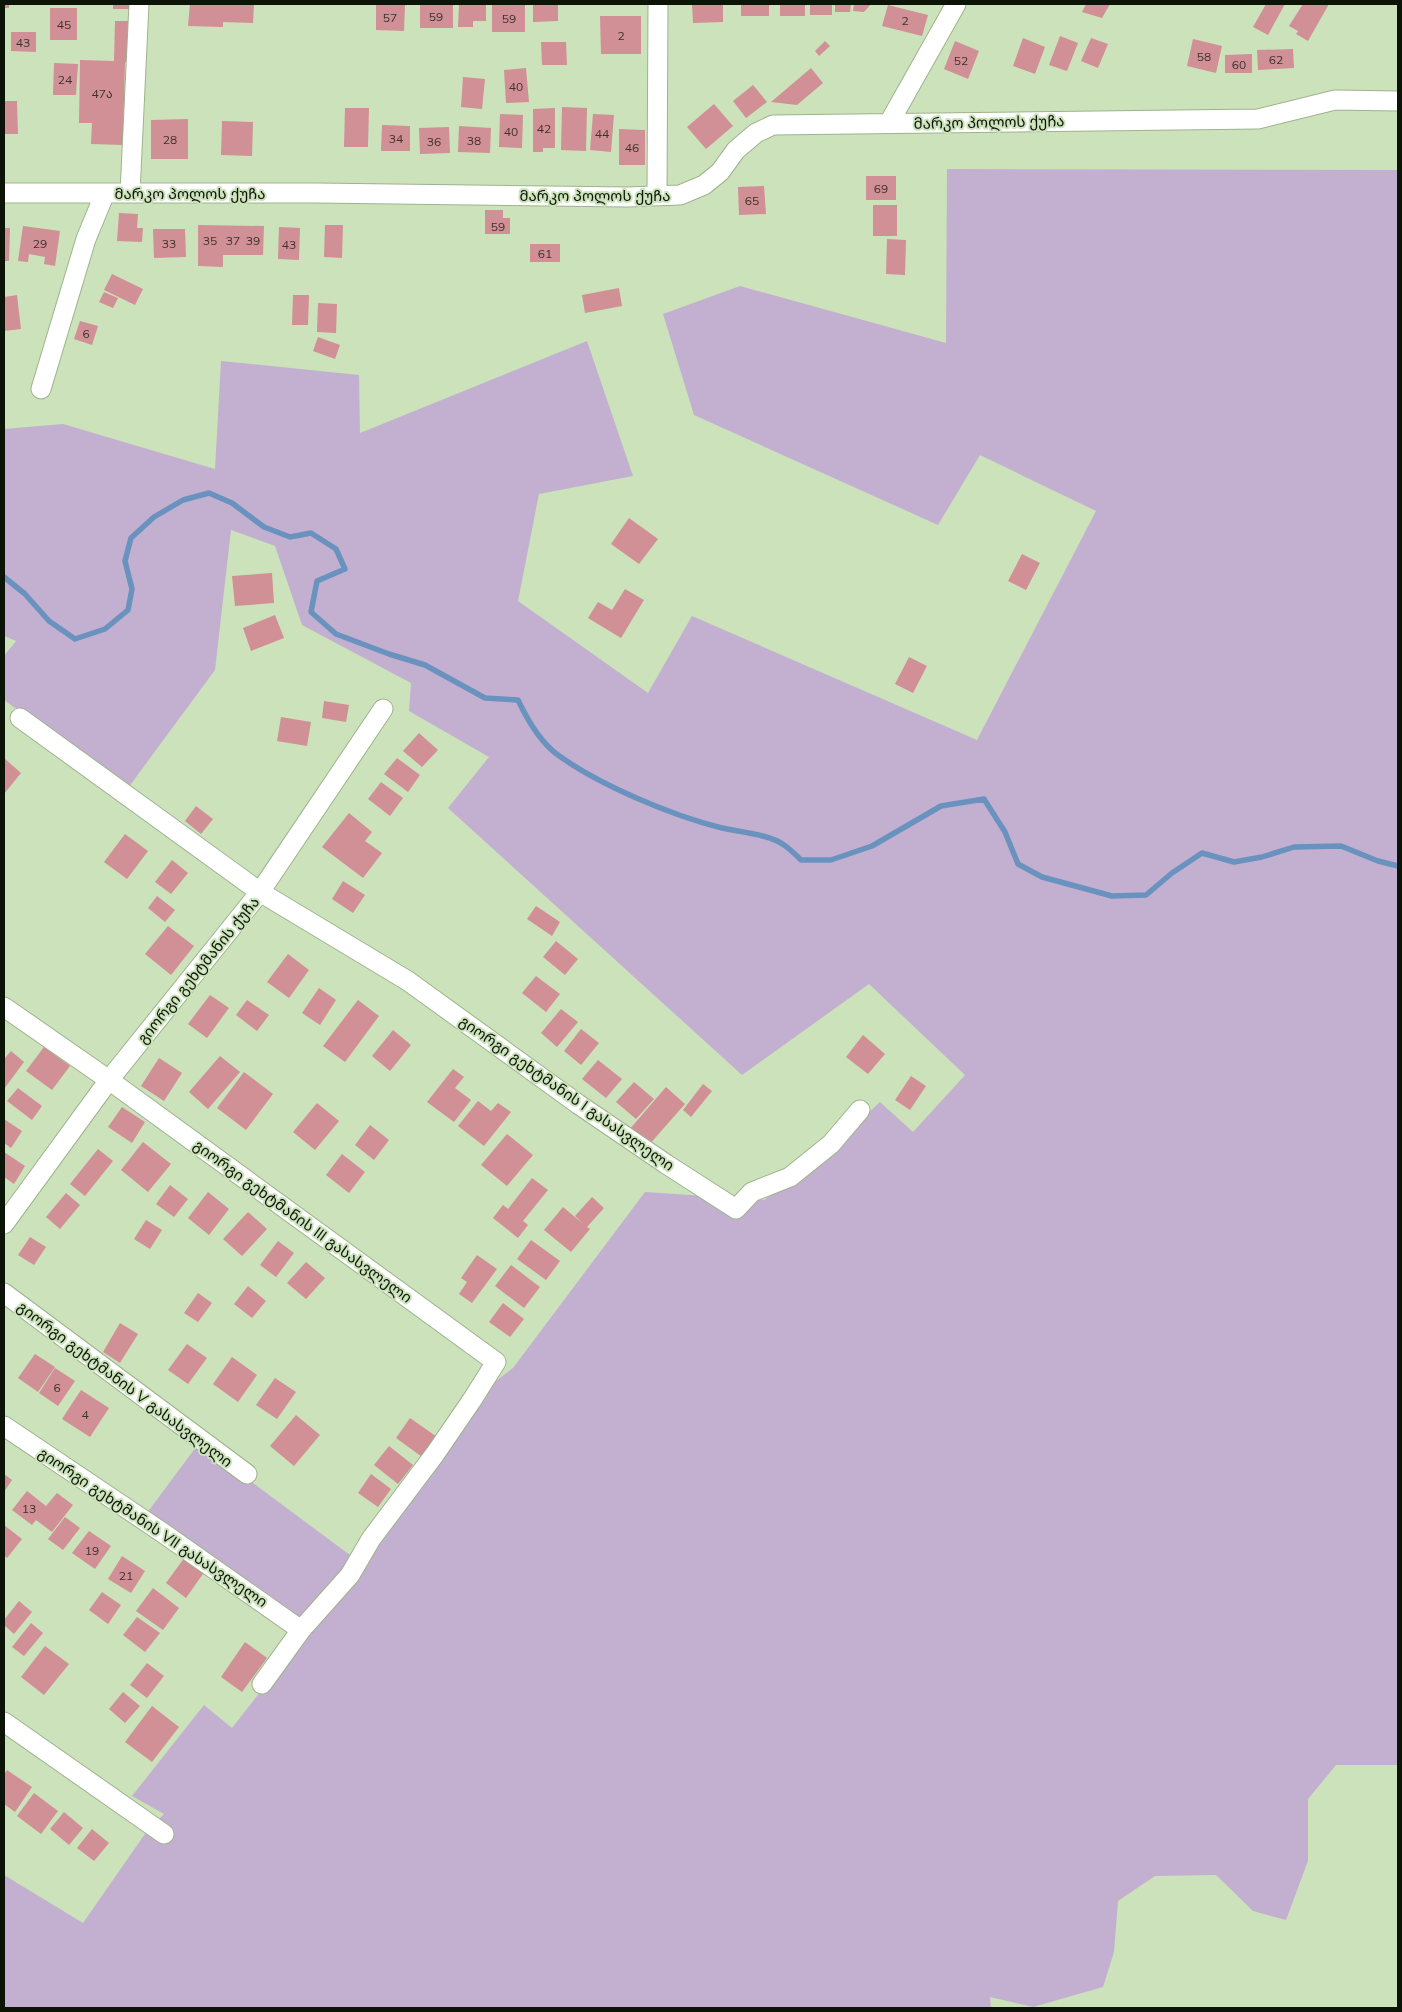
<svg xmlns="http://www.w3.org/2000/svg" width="1402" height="2012" viewBox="0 0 1402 2012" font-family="Mulish,'Noto Sans Georgian',sans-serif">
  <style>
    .green { fill: #c3b0d0 }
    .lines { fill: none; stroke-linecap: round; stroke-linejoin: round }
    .stream { stroke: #6a92bf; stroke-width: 5.5 }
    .building { fill: #d18f96 }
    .street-casing { stroke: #9db38d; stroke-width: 21 }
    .street { stroke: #fff; stroke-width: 19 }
    .labels { text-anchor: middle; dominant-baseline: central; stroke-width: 4; stroke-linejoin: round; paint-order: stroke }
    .number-label { font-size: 12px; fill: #3d332b }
    .street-label { font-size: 15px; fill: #0c1407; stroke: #cbe2bb }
  </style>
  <rect width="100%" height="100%" fill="#cbe2bb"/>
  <path class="green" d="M 947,169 L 1398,170 L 1398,1765 L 1336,1765 L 1308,1799 L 1308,1861 L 1286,1920 L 1253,1911 L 1216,1875 L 1155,1876 L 1118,1901 L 1114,1952 L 1103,1987 L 1033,2007 L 990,1997 L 991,2008 L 4,2008 L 4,1875 L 83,1923 L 147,1831 L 164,1814 L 132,1796 L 204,1705 L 232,1728 L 302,1638 L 310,1624 L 147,1513 L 199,1443 L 358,1561 L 368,1551 L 496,1381 L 513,1368 L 645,1192 L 764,1200 L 804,1172 L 880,1102 L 913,1132 L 965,1075 L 869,984 L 742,1075 L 448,808 L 489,757 L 409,711 L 411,683 L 302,625 L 275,546 L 231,530 L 215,670 L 128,788 L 4,700 L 4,656 L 16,641 L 4,636 L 4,429 L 63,424 L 215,469 L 221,361 L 359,375 L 360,433 L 587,341 L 633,476 L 539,494 L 518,601 L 648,693 L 692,616 L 977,740 L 1096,511 L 980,455 L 938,525 L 694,415 L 663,314 L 740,286 L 946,343 Z"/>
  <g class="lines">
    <path class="stream" d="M 4,577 L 25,594 L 49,621 L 75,639 L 105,629 L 128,610 L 132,589 L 125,561 L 131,538 L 154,517 L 183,500 L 209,493 L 232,503 L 264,527 L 290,537 L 311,533 L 336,549 L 345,569 L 317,581 L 311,612 L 336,634 L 389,654 L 425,665 L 485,698 L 518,700 C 527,719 541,743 558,755 C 599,785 673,816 722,828 C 739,832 769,834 784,845 C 790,849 796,855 801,860 L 831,860 L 872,846 L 941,806 L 984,799 L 1005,832 L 1018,864 L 1042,877 L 1112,896 L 1146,895 L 1172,873 L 1202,853 L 1234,862 L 1262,857 L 1294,847 L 1341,846 L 1378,861 L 1398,866"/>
  </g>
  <path class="building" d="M 4,4 L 9,4 L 9,8 L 4,8 Z
    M 113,4 L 131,4 L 131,9 L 113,9 Z
    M 190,4 L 254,4 L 253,23 L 223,22 L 223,27 L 188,26 Z
    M 376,4 L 405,4 L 404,31 L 376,30 Z
    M 420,4 L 453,4 L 453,28 L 420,28 Z
    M 459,4 L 486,4 L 486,21 L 473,21 L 473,27 L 458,27 Z
    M 492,4 L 525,4 L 525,32 L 492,32 Z
    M 533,4 L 558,4 L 558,21 L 533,22 Z
    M 692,4 L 723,4 L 723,22 L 693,23 Z
    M 741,4 L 769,4 L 769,16 L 741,16 Z
    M 780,4 L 805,4 L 805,16 L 780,16 Z
    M 810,4 L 832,4 L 832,15 L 810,15 Z
    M 835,4 L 851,4 L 850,12 L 835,12 Z
    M 854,4 L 871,4 L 864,12 L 853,11 Z
    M 1086,4 L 1110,4 L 1102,18 L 1082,12 Z
    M 1266,4 L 1285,4 L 1268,35 L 1253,27 Z
    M 1303,4 L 1329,4 L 1308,41 L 1296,34 L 1298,31 L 1289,26 Z
    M 888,5 L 928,15 L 922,36 L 882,26 Z
    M 50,8 L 77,8 L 77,40 L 50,40 Z
    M 600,16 L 641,16 L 641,54 L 601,54 Z
    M 115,21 L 130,21 L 129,63 L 125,62 L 123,145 L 91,144 L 92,123 L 79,123 L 80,60 L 114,61 Z
    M 11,32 L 36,32 L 36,52 L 11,51 Z
    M 1060,36 L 1078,43 L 1067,71 L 1049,65 Z
    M 1023,38 L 1045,47 L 1035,74 L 1013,66 Z
    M 1091,38 L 1108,44 L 1098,68 L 1081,61 Z
    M 1193,39 L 1222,46 L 1216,73 L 1187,66 Z
    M 825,41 L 830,46 L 819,56 L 815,51 Z
    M 955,41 L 979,51 L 968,79 L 944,69 Z
    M 541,42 L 566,42 L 567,65 L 542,65 Z
    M 1293,49 L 1294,68 L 1258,70 L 1257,50 Z
    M 1252,54 L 1252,73 L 1225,73 L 1225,55 Z
    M 54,63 L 78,64 L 76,95 L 53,95 Z
    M 526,68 L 529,102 L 506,103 L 504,70 Z
    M 811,68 L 823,83 L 797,105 L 771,102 Z
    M 463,77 L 485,79 L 482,109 L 461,107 Z
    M 753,85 L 767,102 L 746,118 L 733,101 Z
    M 4,101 L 17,101 L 18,134 L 4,134 Z
    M 714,104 L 733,126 L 706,149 L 687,127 Z
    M 562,107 L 587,108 L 586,151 L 561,150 Z
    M 345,108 L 369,108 L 368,147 L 344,147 Z
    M 555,108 L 555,148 L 543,148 L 543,152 L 533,152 L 533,109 Z
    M 500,114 L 523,115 L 522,148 L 499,147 Z
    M 593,114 L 614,115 L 611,152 L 590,150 Z
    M 188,119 L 188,159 L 151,159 L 151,120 Z
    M 222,121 L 253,122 L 252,156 L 221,155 Z
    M 382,125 L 410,126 L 410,151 L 381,151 Z
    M 459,126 L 491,128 L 490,153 L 458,152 Z
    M 449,127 L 450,153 L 420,154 L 419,128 Z
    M 619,129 L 645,130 L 645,165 L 619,165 Z
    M 866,176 L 896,176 L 896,200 L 866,200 Z
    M 764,186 L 766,214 L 739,215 L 738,187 Z
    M 873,205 L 897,205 L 897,236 L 873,236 Z
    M 485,210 L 503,210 L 503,218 L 510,218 L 510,234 L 485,234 Z
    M 119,213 L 138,214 L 137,228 L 143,228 L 142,242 L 117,241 Z
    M 198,225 L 264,226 L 263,255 L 223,255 L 223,267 L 198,266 Z
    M 325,225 L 343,225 L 342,258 L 324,257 Z
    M 23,226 L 60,231 L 55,266 L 44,264 L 45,257 L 29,254 L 28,262 L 18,261 Z
    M 279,227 L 300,228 L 299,260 L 278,259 Z
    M 4,228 L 10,228 L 9,261 L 4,261 Z
    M 153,229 L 185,229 L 186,257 L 154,258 Z
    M 887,239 L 906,240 L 905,275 L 886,274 Z
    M 530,244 L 560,244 L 560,262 L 530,262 Z
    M 112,274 L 143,289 L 135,305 L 104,290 Z
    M 619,288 L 622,306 L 585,313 L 582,295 Z
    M 104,292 L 118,298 L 113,308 L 99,302 Z
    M 17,295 L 21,329 L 4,331 L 4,297 Z
    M 293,295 L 309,295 L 308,325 L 292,325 Z
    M 318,303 L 337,304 L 336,333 L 317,332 Z
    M 80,321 L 98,326 L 92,345 L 74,339 Z
    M 318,337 L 340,345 L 335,359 L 313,351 Z
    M 629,518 L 658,539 L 639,564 L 611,544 Z
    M 1022,554 L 1040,563 L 1026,590 L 1008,581 Z
    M 272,573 L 274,603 L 235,606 L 232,576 Z
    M 625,589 L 644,600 L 621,638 L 588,618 L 598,602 L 612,610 Z
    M 275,615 L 284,638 L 251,651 L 243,628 Z
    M 909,657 L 927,666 L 913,693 L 895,684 Z
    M 324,701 L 349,705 L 346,722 L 322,718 Z
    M 281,717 L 311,722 L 307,746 L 277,741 Z
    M 419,733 L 438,750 L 422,767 L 403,751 Z
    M 4,758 L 21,773 L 4,794 Z
    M 397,758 L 420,775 L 408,792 L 384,774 Z
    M 381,782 L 403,798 L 390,816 L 368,799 Z
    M 196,806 L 213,819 L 201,834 L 185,821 Z
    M 349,813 L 372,832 L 365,841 L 382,853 L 363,878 L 322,847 Z
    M 125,834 L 148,851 L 127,879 L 104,862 Z
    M 172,860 L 188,873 L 171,894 L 155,882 Z
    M 343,881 L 365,895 L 353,913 L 332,899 Z
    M 157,896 L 175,910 L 165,922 L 148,908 Z
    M 536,906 L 560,922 L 552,936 L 527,919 Z
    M 168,926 L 194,946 L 171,975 L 145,954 Z
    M 556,941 L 578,959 L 565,975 L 543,957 Z
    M 288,954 L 309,970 L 289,998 L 267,982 Z
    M 536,976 L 560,994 L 546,1012 L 522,993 Z
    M 319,988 L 336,1000 L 320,1025 L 302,1013 Z
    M 210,995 L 229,1008 L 207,1038 L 188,1024 Z
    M 247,1000 L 269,1015 L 257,1031 L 236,1015 Z
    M 358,1000 L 379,1016 L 345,1062 L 323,1046 Z
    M 561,1009 L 578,1022 L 557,1047 L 541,1033 Z
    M 581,1029 L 599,1043 L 581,1065 L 564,1051 Z
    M 393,1030 L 411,1045 L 390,1071 L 372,1056 Z
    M 863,1035 L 885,1054 L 868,1074 L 846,1057 Z
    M 44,1047 L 70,1066 L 52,1090 L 26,1071 Z
    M 11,1051 L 24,1062 L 4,1089 L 4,1057 L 5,1058 Z
    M 220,1056 L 240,1072 L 208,1109 L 189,1092 Z
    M 159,1058 L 182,1073 L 164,1101 L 141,1086 Z
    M 598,1060 L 622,1079 L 606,1098 L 582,1079 Z
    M 453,1069 L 464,1077 L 455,1088 L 471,1100 L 454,1122 L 427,1102 Z
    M 244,1072 L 273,1094 L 246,1130 L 217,1108 Z
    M 911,1076 L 926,1086 L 910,1110 L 895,1100 Z
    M 634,1082 L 654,1099 L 636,1119 L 616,1102 Z
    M 703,1084 L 712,1091 L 691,1117 L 683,1110 Z
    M 666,1087 L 685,1104 L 648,1146 L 629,1130 Z
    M 18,1088 L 42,1106 L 32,1120 L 7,1101 Z
    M 478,1101 L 491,1111 L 498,1103 L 511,1112 L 484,1146 L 458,1126 Z
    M 317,1103 L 339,1121 L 315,1150 L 293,1132 Z
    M 122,1107 L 145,1122 L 132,1143 L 108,1127 Z
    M 4,1119 L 22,1131 L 11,1148 L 4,1143 Z
    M 370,1125 L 389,1140 L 374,1160 L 355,1145 Z
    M 507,1134 L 533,1155 L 507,1186 L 481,1165 Z
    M 143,1142 L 171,1164 L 148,1192 L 121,1170 Z
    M 98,1149 L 113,1161 L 85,1196 L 70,1184 Z
    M 4,1152 L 25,1166 L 14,1184 L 4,1177 Z
    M 342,1154 L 365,1172 L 349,1193 L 326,1175 Z
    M 532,1178 L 548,1190 L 523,1221 L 528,1225 L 518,1238 L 493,1218 L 503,1205 L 508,1209 Z
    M 170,1185 L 188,1199 L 174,1217 L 156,1204 Z
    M 208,1192 L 229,1209 L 209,1235 L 188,1218 Z
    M 66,1193 L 80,1205 L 60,1229 L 46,1217 Z
    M 592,1197 L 604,1208 L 587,1227 L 590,1229 L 571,1252 L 544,1230 L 563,1207 L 583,1224 L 575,1216 Z
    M 248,1212 L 267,1229 L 242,1256 L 223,1239 Z
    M 146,1220 L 162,1230 L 150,1249 L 134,1239 Z
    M 30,1237 L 46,1247 L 34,1265 L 18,1255 Z
    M 531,1240 L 560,1261 L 546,1280 L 517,1259 Z
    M 278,1241 L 294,1253 L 276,1277 L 260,1265 Z
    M 477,1255 L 497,1269 L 472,1303 L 459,1294 L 467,1282 L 461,1278 Z
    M 306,1262 L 325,1278 L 306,1299 L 287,1283 Z
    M 511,1265 L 540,1287 L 524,1308 L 495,1286 Z
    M 248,1286 L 266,1301 L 252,1318 L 234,1304 Z
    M 198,1293 L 212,1303 L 198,1322 L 184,1313 Z
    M 503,1303 L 524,1319 L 510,1337 L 489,1322 Z
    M 120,1323 L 138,1334 L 120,1363 L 103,1352 Z
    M 187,1344 L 207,1358 L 188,1384 L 168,1370 Z
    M 35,1354 L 55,1367 L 38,1392 L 18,1378 Z
    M 232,1357 L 257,1375 L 238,1402 L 213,1384 Z
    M 55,1368 L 75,1381 L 58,1406 L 39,1393 Z
    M 275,1378 L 296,1392 L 277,1419 L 256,1405 Z
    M 81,1390 L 109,1408 L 90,1437 L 62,1419 Z
    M 296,1415 L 320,1435 L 294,1466 L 270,1446 Z
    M 410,1418 L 440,1439 L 425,1459 L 396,1438 Z
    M 389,1446 L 413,1465 L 398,1484 L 374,1465 Z
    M 4,1474 L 12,1480 L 4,1492 Z
    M 371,1474 L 391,1489 L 378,1507 L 358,1493 Z
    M 27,1491 L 46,1506 L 57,1493 L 73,1505 L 52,1532 L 36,1520 L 32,1525 L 12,1510 Z
    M 65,1517 L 80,1528 L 63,1550 L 48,1539 Z
    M 4,1525 L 22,1539 L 7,1558 L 4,1555 Z
    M 89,1531 L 111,1546 L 95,1569 L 72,1553 Z
    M 122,1556 L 145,1571 L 131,1593 L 108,1579 Z
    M 185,1557 L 205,1571 L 186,1598 L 166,1583 Z
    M 153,1588 L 179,1608 L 163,1630 L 136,1611 Z
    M 102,1592 L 121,1605 L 108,1624 L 89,1610 Z
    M 19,1601 L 32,1612 L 14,1634 L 4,1625 L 4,1620 Z
    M 137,1617 L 160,1633 L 145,1652 L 123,1635 Z
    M 31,1623 L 43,1633 L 24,1656 L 12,1647 Z
    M 245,1642 L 267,1658 L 242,1692 L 221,1677 Z
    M 45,1646 L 69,1664 L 44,1695 L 21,1677 Z
    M 147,1663 L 164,1676 L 147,1698 L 130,1685 Z
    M 123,1692 L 140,1706 L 125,1723 L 109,1709 Z
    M 152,1706 L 179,1727 L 152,1762 L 125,1742 Z
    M 7,1770 L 32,1787 L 15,1812 L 4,1804 L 4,1775 Z
    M 34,1793 L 58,1811 L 41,1834 L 17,1816 Z
    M 64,1812 L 83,1828 L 69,1845 L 50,1829 Z
    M 92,1829 L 109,1843 L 94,1861 L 77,1848 Z"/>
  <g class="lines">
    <defs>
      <path id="street" d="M 889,123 L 956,4
        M 4,193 L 316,193 L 627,197 L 680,195 L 704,185 L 720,172 L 736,150 L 756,133 L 773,125 L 1258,119 L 1335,100 L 1398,101
        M 130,193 L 139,4
        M 657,196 L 658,4
        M 41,389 L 86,239 L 105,193
        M 20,718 L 260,892 L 408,981 L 578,1104 L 666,1164 L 736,1209 L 752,1192 L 790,1177 L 831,1144 L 860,1110
        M 4,1007 L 109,1080 L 496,1362 L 472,1400 L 435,1454 L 371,1539 L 350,1575 L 301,1630 L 262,1684
        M 4,1224 L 109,1080 L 260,892 L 383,709
        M 4,1293 L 247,1474
        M 4,1426 L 163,1533 L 301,1630
        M 4,1722 L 164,1834"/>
    </defs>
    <use href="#street" class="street-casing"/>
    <use href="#street" class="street"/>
  </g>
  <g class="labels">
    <g class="number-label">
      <text x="436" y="16">59</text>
      <text x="390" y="17">57</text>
      <text x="509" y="18">59</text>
      <text x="905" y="20">2</text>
      <text x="64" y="24">45</text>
      <text x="621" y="35">2</text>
      <text x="23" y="42">43</text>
      <text x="1204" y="56">58</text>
      <text x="1276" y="59">62</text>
      <text x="961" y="60">52</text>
      <text x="1239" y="64">60</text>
      <text x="65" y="79">24</text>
      <text x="516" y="86">40</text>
      <text x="102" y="93">47ა</text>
      <text x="544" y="128">42</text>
      <text x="511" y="131">40</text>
      <text x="602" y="133">44</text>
      <text x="396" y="138">34</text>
      <text x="170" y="139">28</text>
      <text x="474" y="140">38</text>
      <text x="434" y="141">36</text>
      <text x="632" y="147">46</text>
      <text x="881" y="188">69</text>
      <text x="752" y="200">65</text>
      <text x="498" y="226">59</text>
      <text x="210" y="240">35</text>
      <text x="233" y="240">37</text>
      <text x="253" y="240">39</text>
      <text x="40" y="243">29</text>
      <text x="169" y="243">33</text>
      <text x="289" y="244">43</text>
      <text x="545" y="253">61</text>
      <text x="86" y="333">6</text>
      <text x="57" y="1387">6</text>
      <text x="85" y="1414">4</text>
      <text x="29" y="1508">13</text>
      <text x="92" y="1550">19</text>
      <text x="126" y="1575">21</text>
    </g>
    <g class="street-label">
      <text transform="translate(989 122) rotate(-1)">მარკო პოლოს ქუჩა</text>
      <text x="190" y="193">მარკო პოლოს ქუჩა</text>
      <text x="595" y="195">მარკო პოლოს ქუჩა</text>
      <text transform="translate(198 970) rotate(-51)">გიორგი გეხტმანის ქუჩა</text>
      <text transform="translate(567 1093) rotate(35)">გიორგი გეხტმანის I გასასვლელი</text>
      <text transform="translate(303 1221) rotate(36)">გიორგი გეხტმანის III გასასვლელი</text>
      <text transform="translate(125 1384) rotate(37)">გიორგი გეხტმანის V გასასვლელი</text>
      <text transform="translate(153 1527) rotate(34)">გიორგი გეხტმანის VII გასასვლელი</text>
    </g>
  </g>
  <rect width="1402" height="2012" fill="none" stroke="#0c1407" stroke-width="10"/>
</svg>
